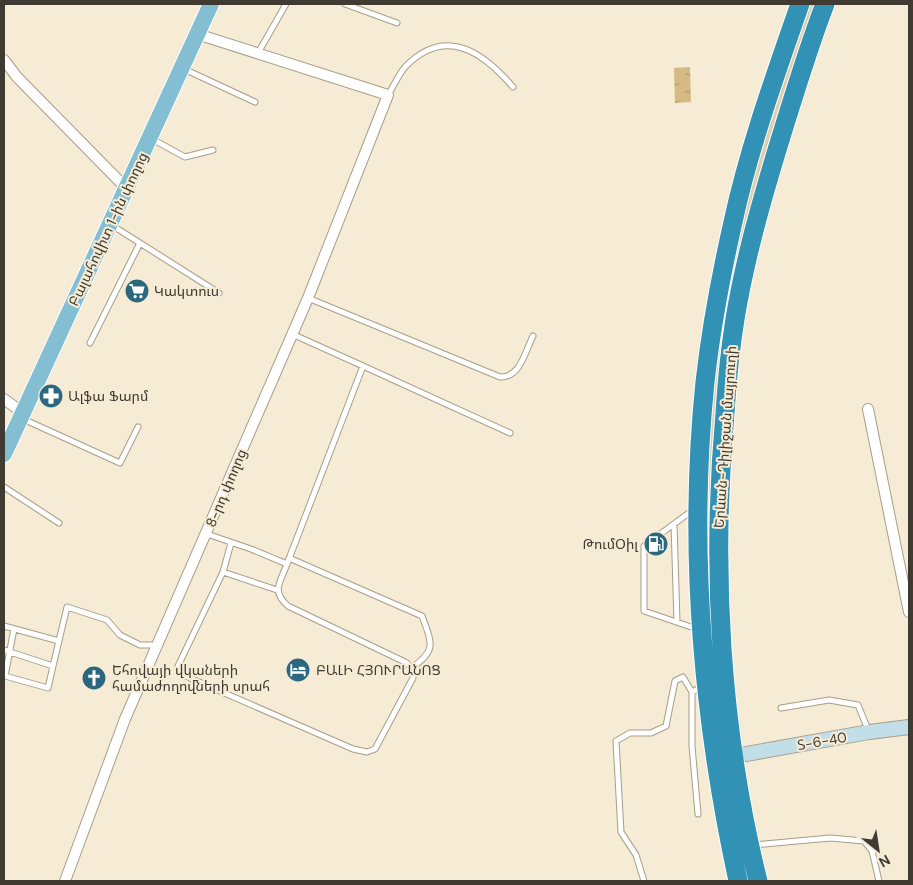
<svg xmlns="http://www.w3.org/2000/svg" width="913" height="885" viewBox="0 0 913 885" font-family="'DM Sans','Noto Sans Armenian',sans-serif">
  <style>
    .green { fill: #dfcfae }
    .water { fill: url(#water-ripples) }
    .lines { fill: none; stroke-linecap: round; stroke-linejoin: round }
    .lane-casing { stroke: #a89e88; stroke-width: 7 }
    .street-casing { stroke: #a89e88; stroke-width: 12 }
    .secondary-casing { stroke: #a89e88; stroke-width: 16 }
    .primary-casing { stroke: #fff; stroke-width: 18 }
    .highway-casing { stroke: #fff; stroke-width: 21 }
    .lane { stroke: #fff; stroke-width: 5 }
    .street { stroke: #fff; stroke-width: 10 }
    .secondary { stroke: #c2dee9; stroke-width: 14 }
    .primary { stroke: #84bed3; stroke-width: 16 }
    .highway { stroke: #3292b6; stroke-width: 19 }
    .labels { text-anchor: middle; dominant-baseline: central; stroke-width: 4; stroke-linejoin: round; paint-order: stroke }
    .street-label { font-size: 14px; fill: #3f3b32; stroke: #f6ebd4 }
    .poi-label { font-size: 14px; fill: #3f3b32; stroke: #f6ebd4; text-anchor: start }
  </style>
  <defs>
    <pattern id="water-ripples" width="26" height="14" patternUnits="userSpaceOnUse" patternTransform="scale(1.25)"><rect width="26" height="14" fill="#d5ba84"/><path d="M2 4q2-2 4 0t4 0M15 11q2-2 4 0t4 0" fill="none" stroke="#ae986d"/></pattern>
  </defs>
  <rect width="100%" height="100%" fill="#f6ebd4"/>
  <path class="green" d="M 808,4 L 816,4 L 778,111 L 754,197 L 713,493 L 750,881 L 743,881 L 724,784 L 705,572 L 707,465 L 713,388 L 724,299 L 762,140 Z"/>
  <path class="water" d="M 690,67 L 691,102 L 675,103 L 674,68 Z"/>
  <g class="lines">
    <defs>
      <path id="lane" d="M 345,4 L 397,23
        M 258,53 L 286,4
        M 184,69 L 255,102
        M 388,95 C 394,86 399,73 406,66 C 446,26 483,52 513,87
        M 152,139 L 185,157 L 213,150
        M 113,226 L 219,293
        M 308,298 L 500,377 C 520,378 525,352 533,336
        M 292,334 L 363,366
        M 90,343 L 140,243
        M 23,419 L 120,463 L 138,427
        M 4,487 L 59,523
        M 693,510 L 644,546 L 644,611 L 697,629
        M 674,524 L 677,622
        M 207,534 L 251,549 L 287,564 L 363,366 L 510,433
        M 231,543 L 223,572 L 178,666 L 180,672 L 190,678 L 353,749 L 367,752 L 375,749 L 413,678 L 413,671 L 407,663 L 288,606 C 271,591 280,583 287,564
        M 289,558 L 422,616 C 432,643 437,651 411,668
        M 223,572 L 277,590
        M 4,626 L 59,641
        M 14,629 L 5,676 L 48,688 L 53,666
        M 4,650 L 53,666 L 67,607 L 107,620 L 120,635 L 140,645 L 157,645
        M 781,708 L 829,700 L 858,705 L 869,732
        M 698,814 L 692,746 L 692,692 L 702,687
        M 754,845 L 830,838 L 864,841 L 872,851 L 879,881
        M 644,881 L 636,855 L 621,832 L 616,741 L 630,733 L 651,733 L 666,726 L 675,681 L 683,677 L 692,692"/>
      <path id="street" d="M 4,60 L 17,77 L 127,189
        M 4,399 L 23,413
        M 868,409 L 909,612
        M 65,881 L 125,719 L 308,298 L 388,95 L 197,34"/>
      <path id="secondary" d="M 735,756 L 869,732 L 909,727"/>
      <path id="primary" d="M 4,454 L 211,4"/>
      <path id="highway" d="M 738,881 C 703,719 688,547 705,382 C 711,328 721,275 733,222 C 749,148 775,76 800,4
        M 758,881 C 720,729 711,568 725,413 C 727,381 730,350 735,319 C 745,258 762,199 780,140 C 794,95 808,48 825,4"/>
    </defs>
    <use href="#lane" class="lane-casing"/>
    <use href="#street" class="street-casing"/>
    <use href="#secondary" class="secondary-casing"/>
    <use href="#primary" class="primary-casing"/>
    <use href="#highway" class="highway-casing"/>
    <use href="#lane" class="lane"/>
    <use href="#street" class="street"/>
    <use href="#secondary" class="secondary"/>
    <use href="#primary" class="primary"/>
    <use href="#highway" class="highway"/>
  </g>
  <defs>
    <symbol id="supermarket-disc" viewBox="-11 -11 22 22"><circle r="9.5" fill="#2b677e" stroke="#f6ebd4"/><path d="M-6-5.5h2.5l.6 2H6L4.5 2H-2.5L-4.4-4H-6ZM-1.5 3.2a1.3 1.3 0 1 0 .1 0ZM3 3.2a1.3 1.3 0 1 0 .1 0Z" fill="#fff"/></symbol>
    <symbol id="pharmacy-disc" viewBox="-11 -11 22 22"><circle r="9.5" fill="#2b677e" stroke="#f6ebd4"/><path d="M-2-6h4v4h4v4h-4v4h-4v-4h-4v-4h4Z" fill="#fff"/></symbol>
    <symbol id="fuel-disc" viewBox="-11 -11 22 22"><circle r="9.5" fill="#2b677e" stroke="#f6ebd4"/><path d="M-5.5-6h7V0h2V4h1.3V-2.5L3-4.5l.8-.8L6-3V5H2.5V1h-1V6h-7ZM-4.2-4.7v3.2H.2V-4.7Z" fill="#fff"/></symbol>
    <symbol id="hotel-disc" viewBox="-11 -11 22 22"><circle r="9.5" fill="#2b677e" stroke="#f6ebd4"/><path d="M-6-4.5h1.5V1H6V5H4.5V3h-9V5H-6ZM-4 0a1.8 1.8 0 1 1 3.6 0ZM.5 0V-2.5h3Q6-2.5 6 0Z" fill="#fff"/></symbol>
    <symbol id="church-disc" viewBox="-11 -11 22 22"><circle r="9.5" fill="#2b677e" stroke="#f6ebd4"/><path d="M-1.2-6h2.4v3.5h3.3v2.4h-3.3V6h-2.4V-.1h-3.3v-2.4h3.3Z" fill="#fff"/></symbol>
  </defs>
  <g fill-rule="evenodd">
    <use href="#supermarket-disc" x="123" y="277" width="28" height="28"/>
    <use href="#pharmacy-disc" x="37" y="382" width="28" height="28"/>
    <use href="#fuel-disc" x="642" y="530" width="28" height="28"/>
    <use href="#hotel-disc" x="284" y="656" width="28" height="28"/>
    <use href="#church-disc" x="80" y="664" width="28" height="28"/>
  </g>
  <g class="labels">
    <g class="street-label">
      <text transform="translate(108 229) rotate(-65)">Բալահովիտ 1-ին փողոց</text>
      <text transform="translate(725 437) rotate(-86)">Երևան-Դիլիջան մայրուղի</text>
      <text transform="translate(226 488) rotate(-67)">8-րդ փողոց</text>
      <text transform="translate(822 741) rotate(-10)">Տ-6-40</text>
    </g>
    <g class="poi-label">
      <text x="154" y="291">Կակտուս</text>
      <text x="68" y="396">Ալֆա Ֆարմ</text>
      <text x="638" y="544" text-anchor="end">ԹումՕիլ</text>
      <text x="112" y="670">Եհովայի վկաների<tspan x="112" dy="16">համաժողովների սրահ</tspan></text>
      <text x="316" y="670">ԲԱԼԻ ՀՅՈՒՐԱՆՈՑ</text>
    </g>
  </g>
  <rect width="913" height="885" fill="none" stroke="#3f3b32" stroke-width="10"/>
  <g transform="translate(878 850) rotate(150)" stroke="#f6ebd4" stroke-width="4" paint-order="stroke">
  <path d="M0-4L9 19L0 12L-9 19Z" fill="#3f3b32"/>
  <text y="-8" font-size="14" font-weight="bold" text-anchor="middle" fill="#3f3b32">N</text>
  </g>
</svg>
